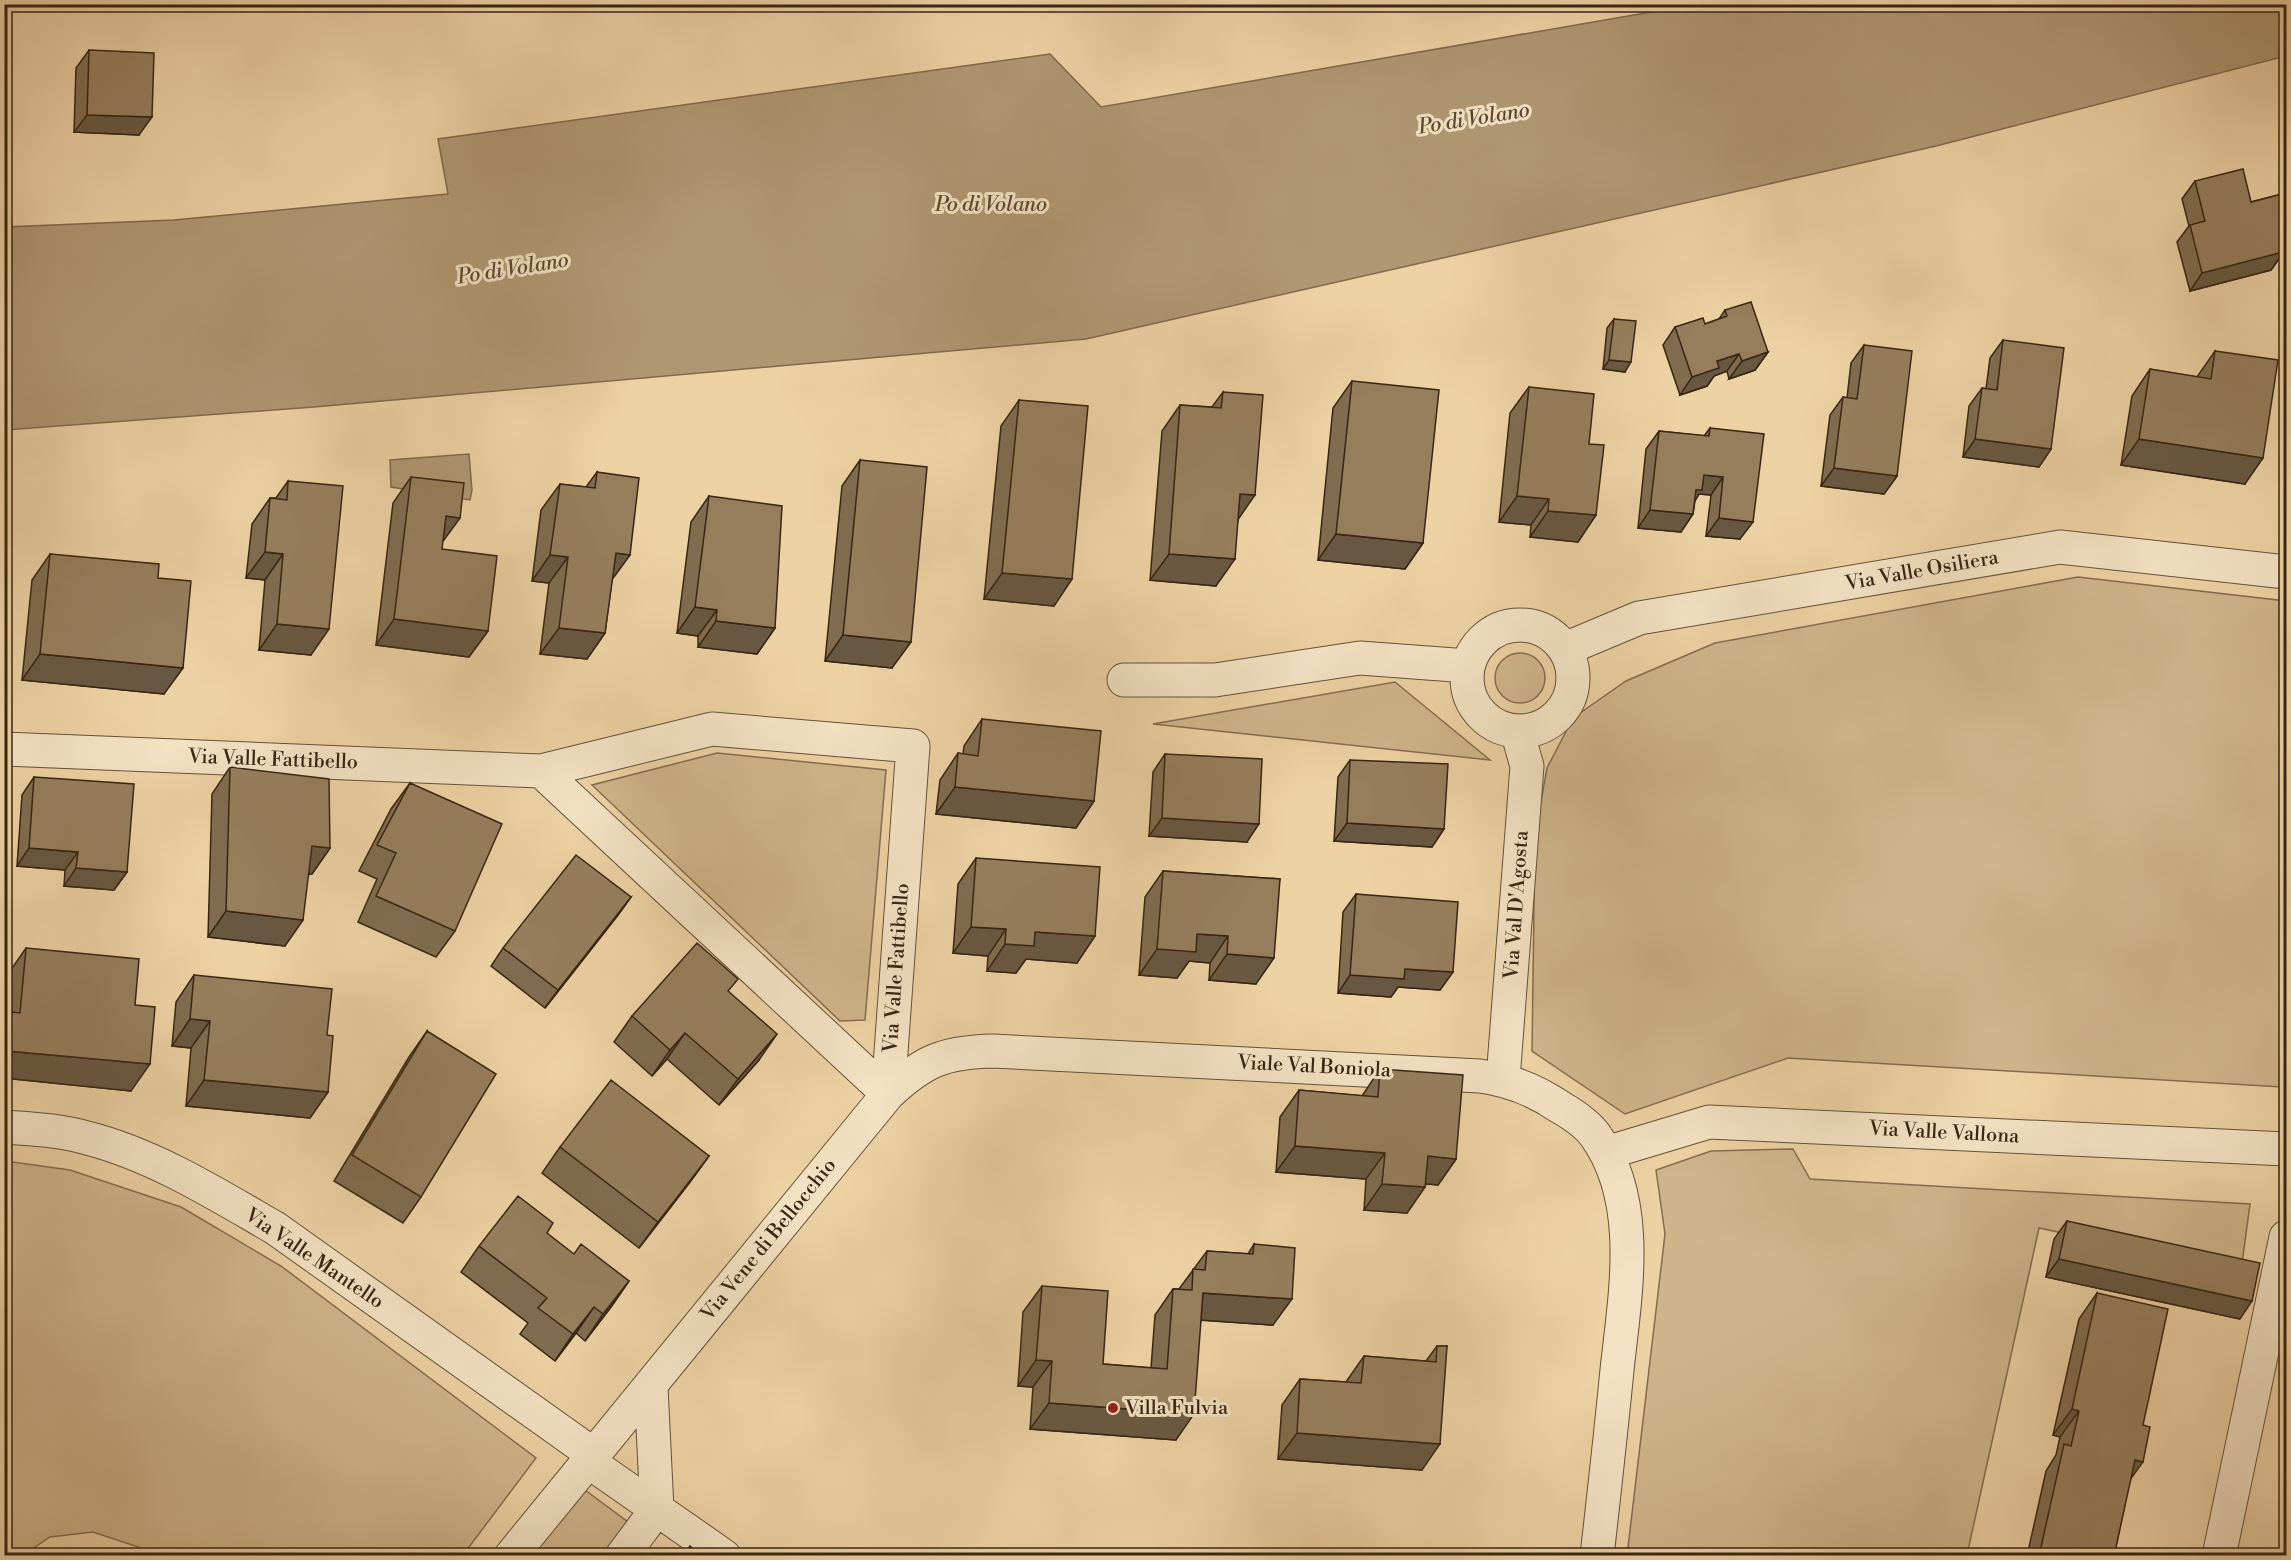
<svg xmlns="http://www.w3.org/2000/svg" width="2291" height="1560" viewBox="0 0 2291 1560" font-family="'Libre Bodoni',serif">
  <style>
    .green { fill: #ceb48a; stroke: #846c4e; stroke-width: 1.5 }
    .water { fill: #af9772; stroke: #80694c; stroke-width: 1.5 }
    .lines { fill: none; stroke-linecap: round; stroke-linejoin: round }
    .street-casing { stroke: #665036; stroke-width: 35 }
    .street { stroke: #f3e1c3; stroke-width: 33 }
    .wall { fill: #816c50; stroke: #392512; stroke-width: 1.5 }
    .shaded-wall { fill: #695841; stroke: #392512; stroke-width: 1.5 }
    .building { fill: #967e5d; stroke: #392512; stroke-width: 1.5 }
    .poi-dot { fill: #8f2418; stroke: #f3e1c3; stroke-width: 2 }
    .labels { text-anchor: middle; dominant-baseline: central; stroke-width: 6; stroke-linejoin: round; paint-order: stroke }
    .street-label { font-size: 20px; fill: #392512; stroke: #f3e1c3 }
    .poi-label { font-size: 20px; fill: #392512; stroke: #f3e1c3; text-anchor: start }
    .water-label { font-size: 21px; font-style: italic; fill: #5c472f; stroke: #f3e1c3 }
  </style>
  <rect width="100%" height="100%" fill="#ecd1a3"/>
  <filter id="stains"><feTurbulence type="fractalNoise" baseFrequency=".00333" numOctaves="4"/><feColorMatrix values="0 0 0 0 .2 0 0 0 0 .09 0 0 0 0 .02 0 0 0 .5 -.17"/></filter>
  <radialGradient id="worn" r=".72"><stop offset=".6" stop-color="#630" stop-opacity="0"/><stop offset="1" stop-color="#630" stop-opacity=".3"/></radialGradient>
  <path class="green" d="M 2078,577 L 2286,601 L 2286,1056 L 2282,1087 L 1788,1058 L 1625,1114 L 1532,1051 L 1535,835 L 1547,768 L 1573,718 L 1626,681 L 1715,643 Z
    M1495 678a25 25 0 1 1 50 0a25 25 0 1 1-50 0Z
    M 1395,682 L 1490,760 L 1153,724 Z
    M 717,753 L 886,770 L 865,1020 L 840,1021 L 592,785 Z
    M 1793,1149 L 1810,1179 L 2250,1204 L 2241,1271 L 2039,1228 L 1967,1555 L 1627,1556 L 1665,1234 L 1656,1170 L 1711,1151 Z
    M 5,1161 L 70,1170 L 181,1207 L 281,1266 L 536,1458 L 463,1555 L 162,1555 L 93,1532 L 50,1537 L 23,1555 L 5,1555 Z
    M 585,1490 L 628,1522 L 603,1555 L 530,1556 Z"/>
  <path class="water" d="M 1678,5 L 2286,5 L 2286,56 L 1936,146 L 1086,339 L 314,407 L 5,430 L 5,227 L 174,220 L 448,194 L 438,139 L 1050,54 L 1101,107 L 1657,11 Z
    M 469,454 L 472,490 L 470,500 L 391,487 L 390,460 Z"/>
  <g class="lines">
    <defs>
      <path id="street" d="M1467 678a53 53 0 1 1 106 0a53 53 0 1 1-106 0Z
        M 1565,649 L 1639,618 L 2060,547 L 2286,572
        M 1124,680 L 1215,680 L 1360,658 L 1468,666
        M 4,749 L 541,771 L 712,729 L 913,746 L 888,1094
        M 541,771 L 888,1094
        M 1503,1079 L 1527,766 L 1517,731
        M 4,1127 C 32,1129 60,1130 87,1138 C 154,1155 216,1194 275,1228 L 594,1455
        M 1606,1153 L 1709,1122 L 2286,1149
        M 589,1462 L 724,1556
        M 511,1556 L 888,1094 C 923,1061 944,1052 993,1051 L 1480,1076 C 1510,1080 1535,1090 1560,1107 C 1572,1114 1587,1124 1595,1135 C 1643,1201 1625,1295 1617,1370 C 1611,1432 1604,1494 1597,1556
        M 622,1556 L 657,1509 L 651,1387
        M 2219,1556 L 2286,1237"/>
    </defs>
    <use href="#street" class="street-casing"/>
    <use href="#street" class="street"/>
  </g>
  <path class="wall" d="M 89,50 L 139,135 L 74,132 L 76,68 Z
    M 2195,181 L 2251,202 L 2286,193 L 2286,255 L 2280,257 L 2271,270 L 2190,291 L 2177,242 L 2189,226 L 2182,199 Z
    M 1725,310 L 1768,352 L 1755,370 L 1729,379 L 1727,371 L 1714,376 L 1707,386 L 1680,395 L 1663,345 L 1675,327 L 1705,324 L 1719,319 Z
    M 1614,319 L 1625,372 L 1603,369 L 1607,328 Z
    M 2003,340 L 2051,449 L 2039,467 L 1963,457 L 1969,406 L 1982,388 L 1986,389 L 1990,358 Z
    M 1864,345 L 1897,476 L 1884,494 L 1821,486 L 1830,415 L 1843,397 L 1847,398 L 1851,363 Z
    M 2215,351 L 2245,484 L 2121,465 L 2132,396 L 2150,369 L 2197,377 Z
    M 1352,381 L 1423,543 L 1405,569 L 1318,560 L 1333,408 Z
    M 1529,387 L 1596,515 L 1578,542 L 1530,537 L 1531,525 L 1499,522 L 1510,413 Z
    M 1223,392 L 1238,521 L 1216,586 L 1150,580 L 1162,431 L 1180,405 L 1212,407 Z
    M 1019,400 L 1072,579 L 1054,606 L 984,599 L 1001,426 Z
    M 1710,428 L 1740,539 L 1706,536 L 1711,495 L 1699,494 L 1695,501 L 1693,514 L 1681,532 L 1638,528 L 1646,449 L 1659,431 L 1704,436 Z
    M 860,460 L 892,668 L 825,661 L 842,486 Z
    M 597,472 L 612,580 L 605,633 L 587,659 L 540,654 L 549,583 L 532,581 L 541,510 L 560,484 L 586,487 Z
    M 411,477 L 442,543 L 442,549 L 488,631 L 469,657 L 376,645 L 393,503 Z
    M 288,481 L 311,655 L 259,650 L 265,580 L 246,578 L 252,524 L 270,498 L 276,498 Z
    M 709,496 L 775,628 L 757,654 L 698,647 L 698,636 L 677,633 L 691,522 Z
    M 50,554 L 158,578 L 164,694 L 22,680 L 32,580 Z
    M 982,719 L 1094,801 L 1076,828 L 936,814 L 940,780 L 958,753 L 963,754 L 964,746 Z
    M 1165,754 L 1247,842 L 1149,836 L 1153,772 Z
    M 1350,760 L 1444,829 L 1432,847 L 1334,841 L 1338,777 Z
    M 230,767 L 330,848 L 312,874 L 309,874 L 285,946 L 208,937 L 212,794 Z
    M 34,777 L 127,872 L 114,890 L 64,886 L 65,870 L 17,866 L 22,795 Z
    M 410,783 L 455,931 L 436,957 L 358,922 L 377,879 L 359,871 L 391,809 Z
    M 976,858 L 1095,936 L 1077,963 L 1026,959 L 1016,973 L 987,971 L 988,956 L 953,953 L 958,884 Z
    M 1163,871 L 1280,879 L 1256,984 L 1209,980 L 1210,963 L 1189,961 L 1177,978 L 1139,975 L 1145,897 Z
    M 1356,894 L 1453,972 L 1440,990 L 1398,987 L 1391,997 L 1338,993 L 1343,912 Z
    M 631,897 L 618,915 L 545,1008 L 491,966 L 503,948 Z
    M 26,948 L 135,1005 L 131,1091 L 4,1078 L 4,1012 L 8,974 Z
    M 194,975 L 327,1035 L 328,1092 L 310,1118 L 186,1106 L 191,1048 L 172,1046 L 176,1002 Z
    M 729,992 L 759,1060 L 719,1105 L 667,1059 L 652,1076 L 614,1042 L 632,1016 Z
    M 427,1031 L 421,1197 L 403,1223 L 334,1181 L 409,1057 Z
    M 1380,1069 L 1456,1159 L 1438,1185 L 1426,1184 L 1425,1187 L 1407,1213 L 1364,1210 L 1366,1179 L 1276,1172 L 1280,1117 L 1299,1090 L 1362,1096 Z
    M 560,1147 L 709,1156 L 690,1182 L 639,1248 L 542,1173 Z
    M 2067,1221 L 2240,1319 L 2046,1277 L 2054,1239 Z
    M 1254,1244 L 1273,1325 L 1201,1320 L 1176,1440 L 1030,1429 L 1033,1387 L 1018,1386 L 1023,1312 L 1042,1286 L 1103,1364 L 1151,1368 L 1155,1315 L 1173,1289 L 1179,1289 L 1207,1251 L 1248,1254 Z
    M 479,1246 L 574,1254 L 629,1281 L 611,1307 L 585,1341 L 576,1333 L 555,1361 L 520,1334 L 528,1323 L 461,1272 Z
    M 2097,1293 L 2130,1480 L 2114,1556 L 2027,1556 L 2046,1471 L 2056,1455 L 2060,1437 L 2053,1435 L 2079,1319 Z
    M 1437,1346 L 1447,1346 L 1422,1470 L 1278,1459 L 1282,1405 L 1300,1379 L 1346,1382 L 1364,1356 L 1426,1361 Z"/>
  <path class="shaded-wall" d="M 229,4 L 315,4 L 315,5 Z
    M 87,115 L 152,117 L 139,135 L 74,132 Z
    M 2286,241 L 2286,255 L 2280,257 L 2271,270 L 2190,291 L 2202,273 Z
    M 1768,352 L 1755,370 L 1729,379 L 1742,361 Z
    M 1739,354 L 1727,371 L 1714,376 L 1707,386 L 1680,395 L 1692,377 L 1717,361 Z
    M 1609,360 L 1631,362 L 1625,372 L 1603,369 Z
    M 1975,439 L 2051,449 L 2039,467 L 1963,457 Z
    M 2139,439 L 2263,458 L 2245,484 L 2121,465 Z
    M 1834,468 L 1897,476 L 1884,494 L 1821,486 Z
    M 1704,475 L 1723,477 L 1711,495 L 1699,494 L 1690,508 L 1683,508 Z
    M 1240,494 L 1255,495 L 1237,521 Z
    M 1517,496 L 1549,499 L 1531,525 L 1499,522 Z
    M 1650,510 L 1693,514 L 1681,532 L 1638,528 Z
    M 1548,511 L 1596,515 L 1578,542 L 1530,537 Z
    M 446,516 L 460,518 L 441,544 Z
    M 1719,518 L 1753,522 L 1740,539 L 1706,536 Z
    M 1336,534 L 1423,543 L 1405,569 L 1318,560 Z
    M 265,552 L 283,554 L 265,580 L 246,578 Z
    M 616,553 L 630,555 L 611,581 Z
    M 1169,554 L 1235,559 L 1216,586 L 1150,580 Z
    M 550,555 L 568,557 L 549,583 L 532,581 Z
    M 1002,573 L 1072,579 L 1054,606 L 984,599 Z
    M 695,607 L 717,610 L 698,636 L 677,633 Z
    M 394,619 L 488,631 L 469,657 L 376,645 Z
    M 716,621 L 775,628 L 757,654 L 698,647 Z
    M 277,624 L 329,629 L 311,655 L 259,650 Z
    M 559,628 L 605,633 L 587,659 L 540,654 Z
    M 843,635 L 911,642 L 892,668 L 825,661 Z
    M 40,654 L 183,668 L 164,694 L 22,680 Z
    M 955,787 L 1094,801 L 1076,828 L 936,814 Z
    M 1162,818 L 1259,824 L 1247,842 L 1149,836 Z
    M 1347,823 L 1444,829 L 1432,847 L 1334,841 Z
    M 312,846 L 330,848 L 312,874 L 294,872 Z
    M 29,848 L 78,852 L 65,870 L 17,866 Z
    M 76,868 L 127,872 L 114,890 L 64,886 Z
    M 631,897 L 618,915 L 545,1008 L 558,990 Z
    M 226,911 L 303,920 L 285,946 L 208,937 Z
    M 971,927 L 1006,929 L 988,956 L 953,953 Z
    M 1035,932 L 1095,936 L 1077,963 L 1026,959 L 1016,973 L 987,971 L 1005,944 Z
    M 1197,934 L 1228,936 L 1210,963 L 1189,961 L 1177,978 L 1139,975 L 1157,949 Z
    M 1227,954 L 1274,958 L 1256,984 L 1209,980 Z
    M 1405,969 L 1453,972 L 1440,990 L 1398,987 L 1391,997 L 1338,993 L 1350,975 Z
    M 190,1019 L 210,1021 L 191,1048 L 172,1046 Z
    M 685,1033 L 667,1059 L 652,1076 L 670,1050 Z
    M 777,1034 L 759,1060 L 719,1105 L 738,1079 Z
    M 7,1051 L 150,1064 L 131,1091 L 4,1078 L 4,1054 Z
    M 204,1080 L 328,1092 L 310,1118 L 186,1106 Z
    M 1295,1146 L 1385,1153 L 1366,1179 L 1276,1172 Z
    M 709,1156 L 690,1182 L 639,1248 L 658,1222 Z
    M 1428,1156 L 1456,1159 L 1438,1185 L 1409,1182 Z
    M 1382,1184 L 1425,1187 L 1407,1213 L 1364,1210 Z
    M 2059,1259 L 2252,1301 L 2240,1319 L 2046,1277 Z
    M 629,1281 L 611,1307 L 585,1341 L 603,1314 Z
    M 1203,1293 L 1292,1299 L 1273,1325 L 1185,1319 Z
    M 594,1307 L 576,1333 L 555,1361 L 573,1334 Z
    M 1036,1360 L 1052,1361 L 1033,1387 L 1018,1386 Z
    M 1049,1403 L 1194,1414 L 1176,1440 L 1030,1429 Z
    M 2072,1409 L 2079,1411 L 2060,1437 L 2053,1435 Z
    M 1297,1433 L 1440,1444 L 1422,1470 L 1278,1459 Z
    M 2135,1460 L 2143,1462 L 2124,1488 Z"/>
  <path class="building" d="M 89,50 L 154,53 L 152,117 L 87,115 Z
    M 2243,169 L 2251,202 L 2286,193 L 2286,241 L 2281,242 L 2283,252 L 2202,273 L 2190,225 L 2205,221 L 2195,181 Z
    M 1751,302 L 1768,352 L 1742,361 L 1739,354 L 1717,361 L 1719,368 L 1692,377 L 1675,327 L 1703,318 L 1705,324 L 1727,316 L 1725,310 Z
    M 1614,319 L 1636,321 L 1631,362 L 1609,360 Z
    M 2003,340 L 2064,348 L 2051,449 L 1975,439 L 1982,388 L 1997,390 Z
    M 1864,345 L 1912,351 L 1897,476 L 1834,468 L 1843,397 L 1857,399 Z
    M 2215,351 L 2278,360 L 2263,458 L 2139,439 L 2150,369 L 2211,379 Z
    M 1352,381 L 1439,390 L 1423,543 L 1336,534 Z
    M 1529,387 L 1594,394 L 1589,444 L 1604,445 L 1596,515 L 1548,511 L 1549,499 L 1517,496 Z
    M 1223,392 L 1263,395 L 1255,495 L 1240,494 L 1235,559 L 1169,554 L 1180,405 L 1221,408 Z
    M 1019,400 L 1088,406 L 1072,579 L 1002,573 Z
    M 1710,428 L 1764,434 L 1753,522 L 1719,518 L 1723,477 L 1704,475 L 1702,490 L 1696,490 L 1693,514 L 1650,510 L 1659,431 L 1709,436 Z
    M 860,460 L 927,467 L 911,642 L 843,635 Z
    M 597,472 L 639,478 L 630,555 L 616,553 L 605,633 L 559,628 L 568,557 L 550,555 L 560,484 L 595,488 Z
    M 411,477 L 464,483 L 460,518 L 446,516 L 442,549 L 497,556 L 488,631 L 394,619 Z
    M 288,481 L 343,486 L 329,629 L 277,624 L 283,554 L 265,552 L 270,498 L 287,500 Z
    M 709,496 L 782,506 L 775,628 L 716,621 L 717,610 L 695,607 Z
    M 50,554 L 159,564 L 158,578 L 191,581 L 183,668 L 40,654 Z
    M 982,719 L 1101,731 L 1094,801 L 955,787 L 958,753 L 978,756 Z
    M 1165,754 L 1262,759 L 1259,824 L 1162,818 Z
    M 1350,760 L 1448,764 L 1444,829 L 1347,823 Z
    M 230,767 L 329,779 L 330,848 L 312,846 L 303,920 L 226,911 Z
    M 34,777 L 134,784 L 127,872 L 76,868 L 78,852 L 29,848 Z
    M 410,783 L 502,824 L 455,931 L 376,896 L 396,853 L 377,845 Z
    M 576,855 L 631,897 L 558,990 L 503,948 Z
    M 976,858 L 1100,867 L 1095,936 L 1035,932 L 1034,946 L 1005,944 L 1006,929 L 971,927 Z
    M 1163,871 L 1280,879 L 1274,958 L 1227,954 L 1228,936 L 1197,934 L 1196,952 L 1157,949 Z
    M 1356,894 L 1458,902 L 1453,972 L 1405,969 L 1404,979 L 1350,975 Z
    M 697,943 L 738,979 L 728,991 L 777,1034 L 738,1079 L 685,1033 L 670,1050 L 632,1016 Z
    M 26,948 L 139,959 L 135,1005 L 155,1007 L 150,1064 L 7,1051 L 11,1012 L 20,1013 Z
    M 194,975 L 332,989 L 327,1035 L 333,1036 L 328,1092 L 204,1080 L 210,1021 L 190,1019 Z
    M 427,1031 L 496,1074 L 421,1197 L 352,1155 Z
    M 1380,1069 L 1463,1075 L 1456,1159 L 1428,1156 L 1425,1187 L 1382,1184 L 1385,1153 L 1295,1146 L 1299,1090 L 1378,1097 Z
    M 611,1080 L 709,1156 L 658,1222 L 560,1147 Z
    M 518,1196 L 553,1223 L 547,1233 L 574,1254 L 581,1244 L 629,1281 L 603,1314 L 594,1307 L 573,1334 L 538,1308 L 547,1298 L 479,1246 Z
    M 2067,1221 L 2260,1263 L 2252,1301 L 2059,1259 Z
    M 1254,1244 L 1295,1248 L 1292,1299 L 1203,1293 L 1194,1414 L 1049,1403 L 1052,1361 L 1036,1360 L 1042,1286 L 1108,1291 L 1103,1364 L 1167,1369 L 1173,1289 L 1192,1290 L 1193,1269 L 1205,1270 L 1207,1251 L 1253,1254 Z
    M 2097,1293 L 2168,1309 L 2143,1425 L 2150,1427 L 2143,1462 L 2135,1460 L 2114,1556 L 2039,1556 L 2064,1444 L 2071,1446 L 2079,1411 L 2072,1409 Z
    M 1437,1346 L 1447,1346 L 1440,1444 L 1297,1433 L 1300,1379 L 1361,1383 L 1364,1356 L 1436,1362 Z
    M 690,1546 L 702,1556 L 682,1556 Z"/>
  <circle class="poi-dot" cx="1113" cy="1408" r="6"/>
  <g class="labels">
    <g class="street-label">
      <text transform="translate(1922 571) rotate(-10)">Via Valle Osiliera</text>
      <text transform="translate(273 760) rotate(2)">Via Valle Fattibello</text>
      <text transform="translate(1517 905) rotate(-86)">Via Val D'Agosta</text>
      <text transform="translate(897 968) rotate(-86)">Via Valle Fattibello</text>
      <text transform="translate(1314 1067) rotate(3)">Viale Val Boniola</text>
      <text transform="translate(1944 1133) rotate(3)">Via Valle Vallona</text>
      <text transform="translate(769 1240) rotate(-51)">Via Vene di Bellocchio</text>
      <text transform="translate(314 1259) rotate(34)">Via Valle Mantello</text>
    </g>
    <g class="poi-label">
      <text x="1125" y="1408">Villa Fulvia</text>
    </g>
    <g class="water-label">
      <text transform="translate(1474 119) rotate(-9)">Po di Volano</text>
      <text x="991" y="205">Po di Volano</text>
      <text transform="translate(513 269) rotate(-9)">Po di Volano</text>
    </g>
  </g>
  <rect width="2291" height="1560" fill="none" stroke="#ecd1a3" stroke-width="24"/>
  <rect x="6" y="6" width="2279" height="1548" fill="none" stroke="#392512" stroke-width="3"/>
  <rect x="12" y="12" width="2267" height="1536" fill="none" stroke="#392512" stroke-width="1.5"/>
  <rect width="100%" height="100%" filter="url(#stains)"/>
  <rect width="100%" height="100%" fill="url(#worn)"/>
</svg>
